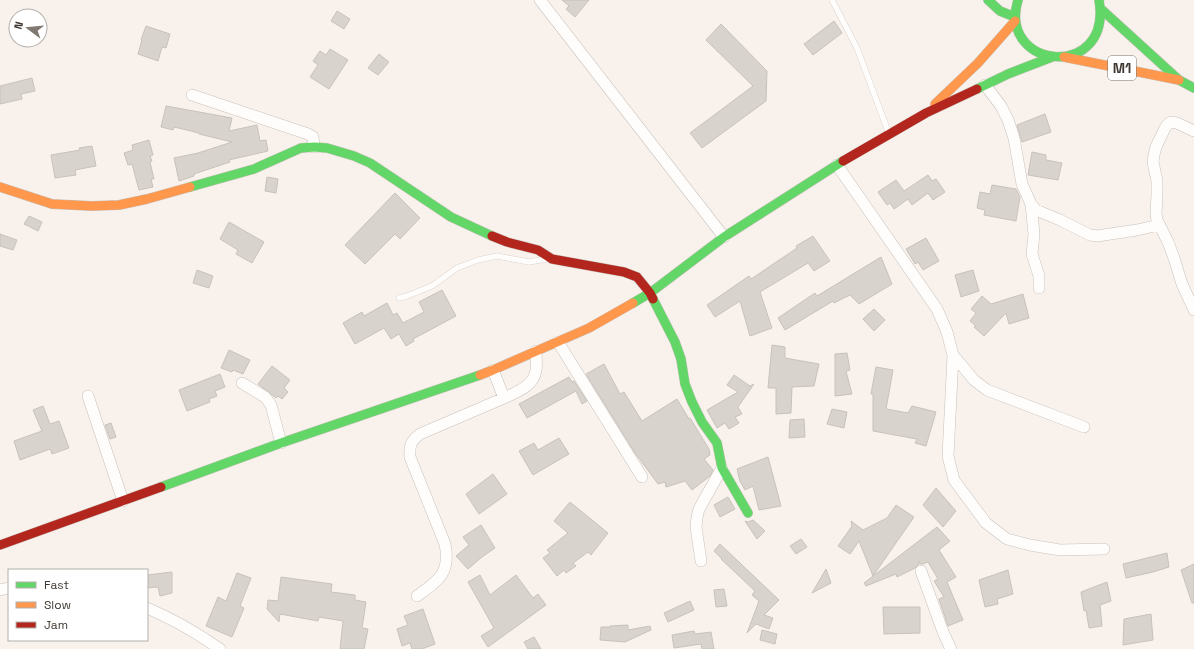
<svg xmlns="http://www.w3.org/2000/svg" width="1194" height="649" viewBox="0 0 1194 649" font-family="'Space Grotesk',sans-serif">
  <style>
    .building { fill: #d9d3cd; stroke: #c9c2bc }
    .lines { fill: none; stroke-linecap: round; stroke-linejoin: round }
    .lane-casing { stroke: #c8c1bb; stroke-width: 6 }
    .street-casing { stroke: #c8c1bb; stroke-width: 12 }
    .fast-casing { stroke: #c8c1bb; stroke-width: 10 }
    .slow-casing { stroke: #c8c1bb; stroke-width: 10 }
    .jam-casing { stroke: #c8c1bb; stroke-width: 10 }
    .lane { stroke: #fefdfc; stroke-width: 5.5 }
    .street { stroke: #fefdfc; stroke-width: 11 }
    .fast { stroke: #63d668; stroke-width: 9 }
    .slow { stroke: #ff974d; stroke-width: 9 }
    .jam { stroke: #b3261e; stroke-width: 9 }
    .labels { text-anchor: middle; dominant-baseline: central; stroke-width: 3; stroke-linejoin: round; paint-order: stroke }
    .shield { fill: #fff; stroke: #79746f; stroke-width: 1 }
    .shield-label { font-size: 14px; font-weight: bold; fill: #3f3831 }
  </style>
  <rect width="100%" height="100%" fill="#f9f2ec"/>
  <path class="building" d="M 562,0 L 589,0 L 575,17 L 566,9 L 569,6 Z
    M 337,11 L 350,19 L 344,29 L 331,21 Z
    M 834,21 L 842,33 L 813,55 L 804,44 Z
    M 721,24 L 767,71 L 766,101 L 702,148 L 690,133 L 753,86 L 706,40 Z
    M 146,26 L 170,34 L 166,48 L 162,47 L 158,61 L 138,54 L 142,40 L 141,40 Z
    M 330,49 L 348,60 L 329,89 L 310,77 L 318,65 L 313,61 L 320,51 L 326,55 Z
    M 379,54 L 389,62 L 378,75 L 368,68 Z
    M 32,78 L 35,91 L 21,94 L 22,99 L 0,104 L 0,86 Z
    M 166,106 L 232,118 L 229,131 L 257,125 L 260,141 L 266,140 L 268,151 L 229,160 L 230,162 L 194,174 L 194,176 L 179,181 L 174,158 L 198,153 L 232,142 L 199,134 L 199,133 L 174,127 L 173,130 L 161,127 Z
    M 1045,114 L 1051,132 L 1022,142 L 1017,125 Z
    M 149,140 L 153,155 L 150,156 L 152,161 L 150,162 L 154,179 L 151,179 L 153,187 L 139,190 L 132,164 L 128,165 L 124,153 L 133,150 L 132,145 Z
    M 92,146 L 96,166 L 75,170 L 76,175 L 55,178 L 51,155 L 80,150 L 79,148 Z
    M 1032,152 L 1046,155 L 1046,160 L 1062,163 L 1058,180 L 1028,175 Z
    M 928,175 L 932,181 L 936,179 L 945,192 L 933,200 L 928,193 L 912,205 L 908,199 L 894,209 L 890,203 L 887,205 L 878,192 L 896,180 L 904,191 Z
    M 267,177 L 278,179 L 276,193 L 265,191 Z
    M 992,185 L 1016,189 L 1020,197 L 1016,221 L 984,215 L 985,210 L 977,208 L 980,192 L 990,194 Z
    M 395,193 L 420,218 L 400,239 L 395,234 L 365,264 L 345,245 Z
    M 29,216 L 42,222 L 38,231 L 24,224 Z
    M 229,222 L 264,242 L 252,263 L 236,254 L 238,250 L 220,239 Z
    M 0,234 L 17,240 L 13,250 L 0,246 Z
    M 813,236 L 830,261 L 814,271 L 808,263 L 760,292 L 772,328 L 750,336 L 740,301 L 715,317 L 707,305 L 749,276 L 751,279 L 797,248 L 796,246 Z
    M 926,238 L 939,261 L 923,270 L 918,262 L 915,264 L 906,249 Z
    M 881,257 L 892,284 L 859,304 L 850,295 L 834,303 L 833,301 L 785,330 L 778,318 L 815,293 L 817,296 Z
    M 197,270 L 213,276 L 209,288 L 193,283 Z
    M 973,270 L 979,291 L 961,297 L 955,275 Z
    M 442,290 L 456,316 L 413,339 L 414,341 L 406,346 L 399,334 L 391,339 L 384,328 L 355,344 L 343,323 L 362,312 L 364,316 L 387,303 L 393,315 L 397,313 L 403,323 L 424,312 L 419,302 Z
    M 1023,294 L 1029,318 L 1009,324 L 1006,313 L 984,336 L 974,327 L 976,326 L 970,321 L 976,313 L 971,309 L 982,296 L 991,304 Z
    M 874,309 L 885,320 L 874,331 L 863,319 Z
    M 772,345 L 785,347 L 785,358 L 819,364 L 814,386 L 792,387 L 791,413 L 776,414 L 776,388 L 768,388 Z
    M 229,350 L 250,360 L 243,374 L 233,370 L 232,372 L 221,368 Z
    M 847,353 L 850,370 L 846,371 L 852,394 L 835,396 L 835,354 Z
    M 604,364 L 620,394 L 624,392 L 642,421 L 677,399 L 689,419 L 690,418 L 709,449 L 710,455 L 704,459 L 713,470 L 710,476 L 692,490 L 685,481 L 666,487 L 665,482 L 658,484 L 635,453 L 586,374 Z
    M 272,366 L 290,380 L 284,388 L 288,392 L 282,399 L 278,396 L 276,398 L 258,384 Z
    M 876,367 L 893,370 L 886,409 L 908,413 L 912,406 L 936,412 L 926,446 L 915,443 L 917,439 L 873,431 L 873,394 L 871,394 Z
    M 220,374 L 225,387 L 215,391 L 217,396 L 209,399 L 210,402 L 187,411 L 179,390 Z
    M 734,375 L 750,386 L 754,384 L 738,407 L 742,414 L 735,417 L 739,423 L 729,429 L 725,423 L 717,428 L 707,410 L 738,392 L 727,385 Z
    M 569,377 L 572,382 L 574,381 L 587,401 L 582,404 L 576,391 L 527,418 L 519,404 Z
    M 43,406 L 50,424 L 59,421 L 69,448 L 52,454 L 50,449 L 20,460 L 14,441 L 42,431 L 33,410 Z
    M 832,409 L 847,412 L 844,428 L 827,424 Z
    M 804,419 L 805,437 L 789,438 L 790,420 Z
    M 111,423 L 116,437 L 110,439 L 105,425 Z
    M 559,438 L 569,454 L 533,475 L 519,451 L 534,443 L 538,450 Z
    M 768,457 L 781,506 L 759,510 L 753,486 L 745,490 L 740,481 L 737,469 Z
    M 493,474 L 507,494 L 479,514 L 466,494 Z
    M 936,488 L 956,511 L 943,527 L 923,505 Z
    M 728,497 L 735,509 L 720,517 L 714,505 Z
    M 570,502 L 608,533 L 591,555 L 588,552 L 573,563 L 576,566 L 566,573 L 564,570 L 557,576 L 543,558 L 550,553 L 547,550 L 568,533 L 554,521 Z
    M 896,505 L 914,517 L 873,576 L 859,541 L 850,554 L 838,546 L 852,526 L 851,521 L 863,530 L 887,518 Z
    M 753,520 L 765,531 L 757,539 L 745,521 L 748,522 Z
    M 481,525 L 495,548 L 482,557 L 468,569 L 456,556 L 469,545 L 463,537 Z
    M 937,527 L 950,541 L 939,550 L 956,577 L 947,582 L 963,620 L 948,626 L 939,599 L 944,597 L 934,581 L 938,579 L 928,562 L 923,564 L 920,564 L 919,562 L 919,564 L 915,568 L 897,577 L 896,574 L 866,586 L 864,583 Z
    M 801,539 L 807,547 L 796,554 L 790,546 Z
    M 720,544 L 779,600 L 764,615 L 773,618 L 769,629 L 756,624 L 747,633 L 759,601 L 752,595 L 755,591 L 721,559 L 722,559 L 714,551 Z
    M 1167,553 L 1169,567 L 1153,572 L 1126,578 L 1123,564 Z
    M 1194,564 L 1194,603 L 1192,603 L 1181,570 Z
    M 826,569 L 831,583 L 812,593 Z
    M 1008,570 L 1013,594 L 997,599 L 998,604 L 985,607 L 979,580 Z
    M 172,572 L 172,593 L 160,596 L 158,587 L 147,588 L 147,575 Z
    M 237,573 L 251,578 L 240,606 L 244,608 L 232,637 L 206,626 L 218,597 L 226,601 Z
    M 480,575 L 490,595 L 516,575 L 533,598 L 538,594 L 546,605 L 488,647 L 481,636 L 494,628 L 468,582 Z
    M 281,577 L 332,584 L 331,592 L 355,595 L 355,600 L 366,602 L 362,628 L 368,629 L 364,649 L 340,649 L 343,621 L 319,617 L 318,621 L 280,614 L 279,622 L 267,609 L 268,600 L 278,601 Z
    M 1107,582 L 1111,601 L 1100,605 L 1102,626 L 1089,628 L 1086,610 L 1084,611 L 1081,592 Z
    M 724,589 L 727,606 L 716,607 L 714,590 Z
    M 690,601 L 694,610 L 668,622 L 664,613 Z
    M 883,607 L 920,607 L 920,633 L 884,634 Z
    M 423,609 L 435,644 L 422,649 L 412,649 L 410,643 L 402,646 L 397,629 L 408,625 L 404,616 Z
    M 1151,614 L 1153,640 L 1123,645 L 1124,619 Z
    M 628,625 L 628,630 L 650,626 L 651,630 L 625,642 L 600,640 L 601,627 L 610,627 L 610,626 Z
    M 762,630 L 777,634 L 775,644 L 760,640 Z
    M 694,631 L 695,634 L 711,632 L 714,649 L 702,649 L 701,644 L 674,648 L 672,635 Z
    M 534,637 L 541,649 L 528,649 L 524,642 Z"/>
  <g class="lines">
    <defs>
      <path id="lane" d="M 832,0 L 857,48 L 889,134
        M 399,298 L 407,296 L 432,286 L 457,268 L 478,260 L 497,256 L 529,262 L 546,259"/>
      <path id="street" d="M 540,0 L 724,237
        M 985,85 L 1001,106 L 1008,120 L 1014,138 L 1022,184 L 1031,204 L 1036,210 L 1060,220 L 1090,235 L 1097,236 L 1137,230 L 1159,225
        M 192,95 L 308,134 L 313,137 L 314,147
        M 1194,131 L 1177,123 L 1171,122 L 1167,125 L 1165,128 L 1156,147 L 1154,155 L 1153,162 L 1157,181 L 1157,194 L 1156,214 L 1157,220 L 1168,242 L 1174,258 L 1182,284 L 1194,310
        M 837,165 L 937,309 L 947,332 L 953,355 L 948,456 L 954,480 L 986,523 L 1007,539 L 1030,545 L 1060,550 L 1104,549
        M 1031,204 L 1034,234 L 1032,254 L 1039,276 L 1039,288
        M 558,342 L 642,477
        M 953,355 L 974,380 L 987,390 L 1084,427
        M 242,383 L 265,397 L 271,405 L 281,443
        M 88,396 L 123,501
        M 504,398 C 517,392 534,386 536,370 C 537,364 536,357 536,351
        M 701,561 L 696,527 L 697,517 L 699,509 L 722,468
        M 921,571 L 943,632 L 951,649
        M 0,590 L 9,588
        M 417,596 C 438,581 451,573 445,544 L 410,457 C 409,445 411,441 420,434 L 504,398 L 493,370
        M 147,608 C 173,619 197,633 220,649"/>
      <path id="fast" d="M 988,0 L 1000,11 L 1015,17
        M 1018,0 C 997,70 1113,81 1099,0
        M 1101,9 L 1179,80 L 1194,88
        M 977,89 L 1008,74 L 1052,57
        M 190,187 L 254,169 L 301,148 L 314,147 L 327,148 L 354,156 L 370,163 L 451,217 L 492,236
        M 653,299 L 675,342 L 681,359 L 685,384 L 692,402 L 702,422 L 717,443 L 722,468 L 748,513
        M 633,303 L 650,293 L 724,237 L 843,161
        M 161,487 L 281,443 L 480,375"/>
      <path id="slow" d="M 1064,57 L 1179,80
        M 935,104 L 978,63 L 1015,21
        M 0,187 L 52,204 L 92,206 L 119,205 L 147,199 L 190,187
        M 480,375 L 493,370 L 589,328 L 633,303"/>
      <path id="jam" d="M 843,161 L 926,113 L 977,89
        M 492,236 L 507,242 L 538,250 L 552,259 L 624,272 L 637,277 L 650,293 L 653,299
        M 0,545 L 161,487"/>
    </defs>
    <use href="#lane" class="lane-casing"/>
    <use href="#street" class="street-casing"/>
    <use href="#fast" class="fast-casing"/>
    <use href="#slow" class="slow-casing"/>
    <use href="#jam" class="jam-casing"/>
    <use href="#lane" class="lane"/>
    <use href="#street" class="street"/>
    <use href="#fast" class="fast"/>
    <use href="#slow" class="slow"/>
    <use href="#jam" class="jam"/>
  </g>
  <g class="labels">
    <rect class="shield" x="1108" y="56" width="28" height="24" rx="3"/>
    <g class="shield-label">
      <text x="1122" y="68">M1</text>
    </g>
  </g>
  <rect x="8" y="569" width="140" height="72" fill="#ffffff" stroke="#b2afad"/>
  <rect x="16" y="582" width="20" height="6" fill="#63d668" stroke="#b2afad"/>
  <text x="44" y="589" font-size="12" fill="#3f3831">Fast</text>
  <rect x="16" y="602" width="20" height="6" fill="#ff974d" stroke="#b2afad"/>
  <text x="44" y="609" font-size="12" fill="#3f3831">Slow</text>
  <rect x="16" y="622" width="20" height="6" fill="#b3261e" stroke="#b2afad"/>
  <text x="44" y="629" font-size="12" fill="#3f3831">Jam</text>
  <g transform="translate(28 28) rotate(286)"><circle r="19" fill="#ffffff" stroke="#b2afad"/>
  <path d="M0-3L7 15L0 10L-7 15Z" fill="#807972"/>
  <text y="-6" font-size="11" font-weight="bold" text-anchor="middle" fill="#3f3831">N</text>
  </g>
</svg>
